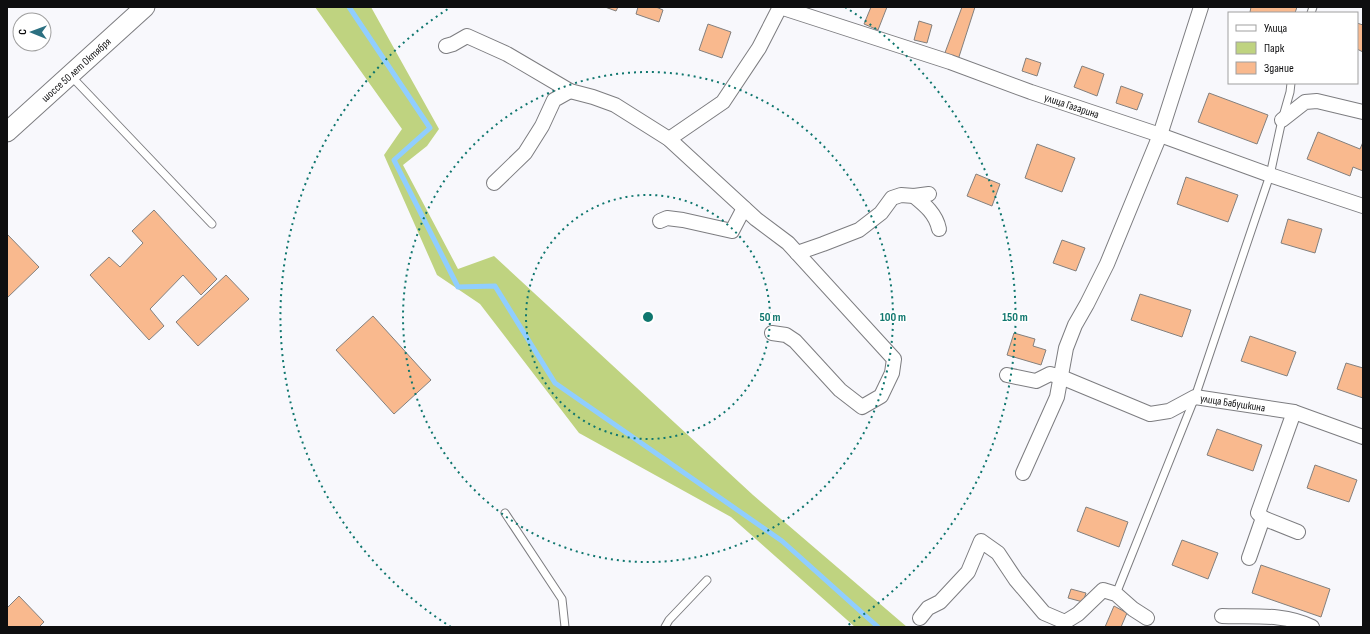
<svg xmlns="http://www.w3.org/2000/svg" width="1370" height="634" viewBox="0 0 1370 634" font-family="'Sofia Sans Condensed',sans-serif">
  <style>
    .green { fill: #bfd380 }
    .lines { fill: none; stroke-linecap: round; stroke-linejoin: round }
    .stream { stroke: #90ceff; stroke-width: 5 }
    .building { fill: #f9b98e; stroke: #83807e }
    .lane-casing { stroke: #7d7d80; stroke-width: 9 }
    .street-casing { stroke: #7d7d80; stroke-width: 16 }
    .secondary-casing { stroke: #7d7d80; stroke-width: 21 }
    .lane { stroke: #fff; stroke-width: 7 }
    .street { stroke: #fff; stroke-width: 14 }
    .secondary { stroke: #fff; stroke-width: 19 }
    .ring { fill: none; stroke: #0f766e; stroke-width: 2; stroke-dasharray: 2 4 }
    .labels { text-anchor: middle; dominant-baseline: central; stroke-width: 3; stroke-linejoin: round; paint-order: stroke }
    .street-label { font-size: 11px; fill: #0e0e0f; stroke: #fff }
    .centre { fill: #0f766e; stroke: #fff; stroke-width: 2 }
    .ring-label { font-size: 12px; text-anchor: middle; font-weight: bold; fill: #0f766e; stroke: #fff; stroke-width: 3; stroke-linejoin: round; paint-order: stroke }
  </style>
  <rect width="100%" height="100%" fill="#f8f8fc"/>
  <path class="green" d="M 315,7 L 371,7 L 439,129 L 427,146 L 403,165 L 458,269 L 494,256 L 753,495 L 907,627 L 855,627 L 731,517 L 579,433 L 480,304 L 437,275 L 384,155 L 402,129 Z"/>
  <g class="lines">
    <path class="stream" d="M 349,7 L 430,128 L 394,160 L 458,287 L 495,286 L 555,383 L 782,541 L 878,627"/>
  </g>
  <path class="building" d="M 605,7 L 618,7 L 616,11 Z
    M 638,7 L 656,7 L 663,10 L 659,22 L 636,14 Z
    M 871,7 L 887,7 L 878,30 L 864,24 Z
    M 962,7 L 975,7 L 957,63 L 943,58 Z
    M 1251,7 L 1297,7 L 1295,13 L 1252,13 L 1250,12 Z
    M 919,21 L 932,25 L 927,43 L 914,40 Z
    M 1357,23 L 1363,25 L 1363,52 L 1357,49 Z
    M 708,24 L 731,32 L 722,58 L 699,50 Z
    M 1026,58 L 1041,63 L 1037,76 L 1022,71 Z
    M 1082,66 L 1104,74 L 1097,96 L 1074,87 Z
    M 1121,86 L 1143,94 L 1137,110 L 1116,103 Z
    M 1209,93 L 1268,115 L 1257,144 L 1198,122 Z
    M 1318,132 L 1360,149 L 1363,142 L 1363,171 L 1353,167 L 1350,176 L 1307,159 Z
    M 1037,144 L 1075,158 L 1062,192 L 1025,178 Z
    M 976,174 L 1000,184 L 992,206 L 967,196 Z
    M 1186,177 L 1238,195 L 1228,222 L 1177,204 Z
    M 154,210 L 217,279 L 201,295 L 183,275 L 150,309 L 164,326 L 149,340 L 90,275 L 109,257 L 120,267 L 143,243 L 132,231 Z
    M 1288,219 L 1322,229 L 1315,253 L 1281,243 Z
    M 7,234 L 39,267 L 7,298 Z
    M 1062,240 L 1085,248 L 1076,271 L 1053,263 Z
    M 226,275 L 249,299 L 198,346 L 176,322 Z
    M 1140,294 L 1191,310 L 1182,337 L 1131,320 Z
    M 373,316 L 431,380 L 394,414 L 336,350 Z
    M 1014,333 L 1035,339 L 1033,346 L 1046,350 L 1041,365 L 1007,355 Z
    M 1250,336 L 1296,352 L 1287,376 L 1241,361 Z
    M 1346,363 L 1363,368 L 1363,398 L 1337,389 Z
    M 1217,429 L 1262,445 L 1253,471 L 1207,455 Z
    M 1315,465 L 1357,480 L 1349,502 L 1307,488 Z
    M 1086,507 L 1128,522 L 1119,547 L 1077,531 Z
    M 1182,540 L 1218,553 L 1208,579 L 1172,565 Z
    M 1261,565 L 1330,589 L 1321,617 L 1252,593 Z
    M 1071,589 L 1086,593 L 1083,602 L 1068,598 Z
    M 19,596 L 44,622 L 39,627 L 7,627 L 7,608 Z
    M 1114,606 L 1127,613 L 1121,627 L 1105,627 Z"/>
  <g class="lines">
    <defs>
      <path id="lane" d="M 1311,13 L 1313,7
        M 70,75 L 212,224
        M 505,513 L 562,599 L 565,627
        M 1116,594 L 1195,397 L 1270,175 L 1282,120 L 1290,92 L 1291,83
        M 665,627 L 669,620 L 707,580"/>
      <g id="street">
        <path id="s1" d="M 780,7 L 950,62 L 1031,92 L 1160,135 L 1270,175 L 1363,206"/>
        <path d="M 446,46 L 453,44 L 467,36 L 507,54 L 570,91 L 593,97 L 615,105 L 669,139 L 756,219 L 788,243 L 894,359 L 892,373 L 881,396 L 862,407 L 840,390 L 795,341 L 786,335 L 772,333"/>
        <path d="M 1282,120 L 1305,102 L 1317,101 L 1363,112"/>
        <path d="M 669,139 L 723,102 L 759,48 L 780,7"/>
        <path d="M 494,183 L 525,153 L 542,126 L 554,100 L 570,91"/>
        <path d="M 914,196 C 925,205 936,214 939,229"/>
        <path d="M 660,221 L 667,218 L 683,220 L 732,231 L 744,208"/>
        <path d="M 797,253 L 823,244 L 859,230 L 881,213 L 892,198 L 901,195 L 914,196 L 929,194"/>
        <path id="s2" d="M 1007,375 L 1036,381 L 1050,374 L 1061,377 L 1150,414 L 1169,411 L 1195,397 L 1294,412 L 1363,437"/>
        <path d="M 1023,473 L 1057,397 L 1066,348 L 1075,325 L 1087,304 L 1107,264 L 1160,135 L 1201,7"/>
        <path d="M 1263,518 L 1298,532"/>
        <path d="M 1249,558 L 1263,518 L 1258,513 L 1294,412"/>
        <path d="M 1222,616 C 1252,617 1284,613 1312,627"/>
        <path d="M 920,618 L 928,608 L 940,602 L 968,572 L 981,541 L 998,553 L 1016,580 L 1044,613 L 1065,622 L 1078,614 L 1103,590 L 1116,594 L 1133,609 L 1147,618"/>
      </g>
      <g id="secondary">
        <path id="s3" d="M 7,132 L 145,7"/>
      </g>
    </defs>
    <use href="#lane" class="lane-casing"/>
    <use href="#street" class="street-casing"/>
    <use href="#secondary" class="secondary-casing"/>
    <use href="#lane" class="lane"/>
    <use href="#street" class="street"/>
    <use href="#secondary" class="secondary"/>
  </g>
  <g class="ring">
    <circle cx="648" cy="317" r="122"/>
    <circle cx="648" cy="317" r="245"/>
    <path d="M451 627A367 367 0 0 1 451 7M845 7A367 367 0 0 1 845 627"/>
  </g>
  <g class="labels">
    <g class="street-label">
      <text stroke="none"><textPath href="#s3" startOffset="93">шоссе 50 лет Октября</textPath></text>
      <text stroke="none"><textPath href="#s1" startOffset="308">улица Гагарина</textPath></text>
      <text stroke="none"><textPath href="#s2" startOffset="240">улица Бабушкина</textPath></text>
    </g>
  </g>
  <circle cx="648" cy="317" r="6" class="centre"/>
  <g class="ring-label">
    <text x="770" y="321">50 m</text>
    <text x="893" y="321">100 m</text>
    <text x="1015" y="321">150 m</text>
  </g>
  <rect width="1370" height="634" fill="none" stroke="#0e0e0f" stroke-width="16"/>
  <rect x="1228" y="12" width="130" height="72" fill="#ffffff" stroke="#9f9f9f"/>
  <rect x="1236" y="25" width="20" height="6" fill="#ffffff" stroke="#9f9f9f"/>
  <text x="1264" y="32" font-size="12" fill="#0e0e0f">Улица</text>
  <rect x="1236" y="42" width="20" height="12" fill="#bfd380" stroke="#9f9f9f"/>
  <text x="1264" y="52" font-size="12" fill="#0e0e0f">Парк</text>
  <rect x="1236" y="62" width="20" height="12" fill="#f9b98e" stroke="#9f9f9f"/>
  <text x="1264" y="72" font-size="12" fill="#0e0e0f">Здание</text>
  <g transform="translate(32 32) rotate(271)"><circle r="19" fill="#ffffff" stroke="#9f9f9f"/>
  <path d="M0-3L7 15L0 10L-7 15Z" fill="#2c7081"/>
  <text y="-6" font-size="11" font-weight="bold" text-anchor="middle" fill="#0e0e0f">С</text>
  </g>
</svg>
